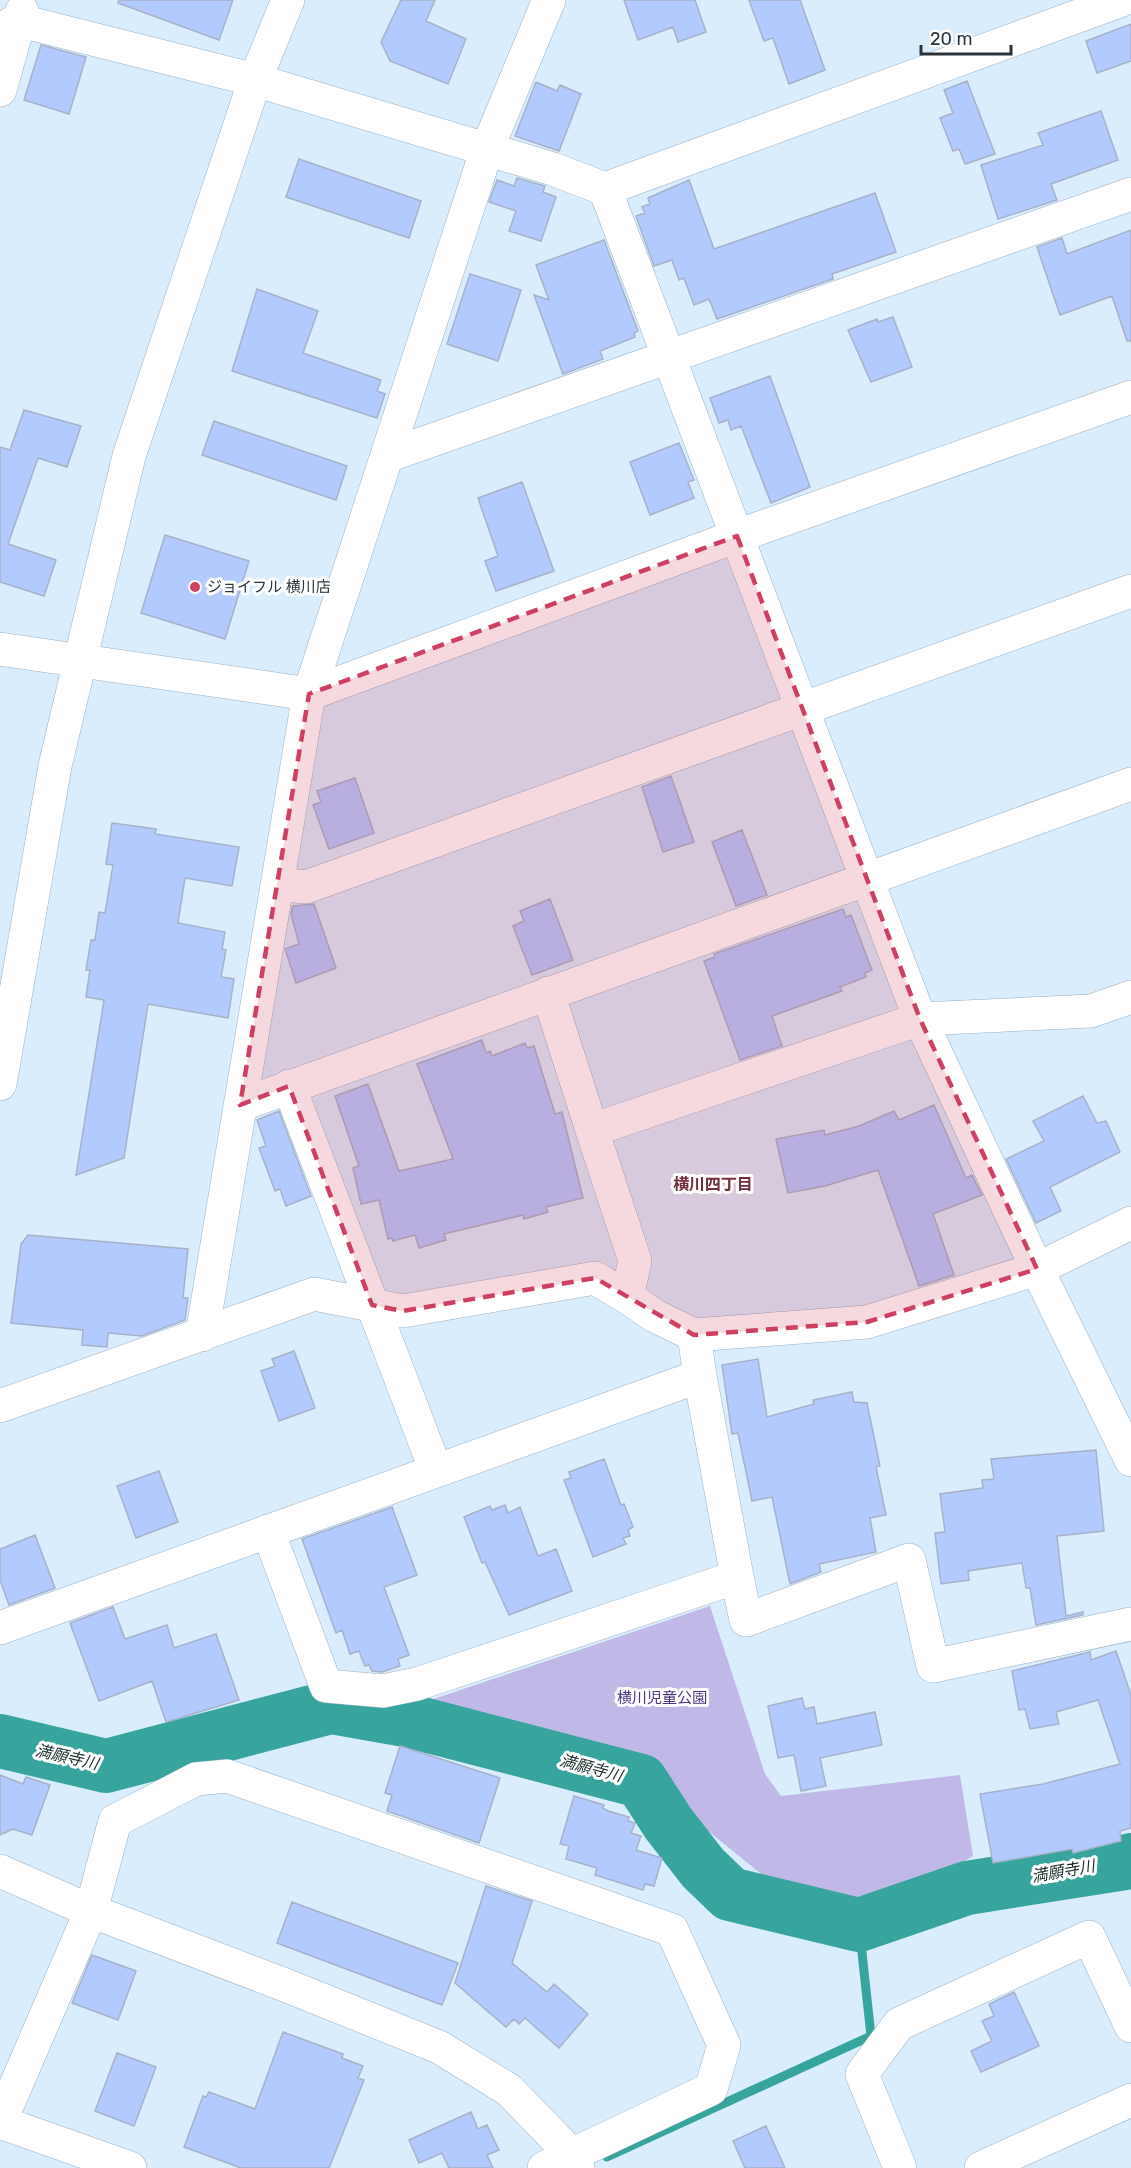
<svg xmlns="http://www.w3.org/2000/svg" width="1131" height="2168" viewBox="0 0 1131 2168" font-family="Rubik,'Noto Sans JP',sans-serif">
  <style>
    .green { fill: #c0b9e7 }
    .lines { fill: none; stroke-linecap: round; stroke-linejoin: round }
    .stream { stroke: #37a59e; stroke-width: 9 }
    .river { stroke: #37a59e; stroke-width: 54 }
    .building { fill: #b3caff; stroke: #a7b1c8; stroke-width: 1.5 }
    .street-casing { stroke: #99b0c2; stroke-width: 34 }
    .secondary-casing { stroke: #99b0c2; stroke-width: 34 }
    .street { stroke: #fff; stroke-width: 33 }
    .secondary { stroke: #fff; stroke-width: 33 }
    .marked { fill: #cf3f61; fill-opacity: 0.2; stroke: #cf3f61; stroke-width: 4.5; stroke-dasharray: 12 8; stroke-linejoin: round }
    .poi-dot { fill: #cf3f61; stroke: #fff; stroke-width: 2 }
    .labels { text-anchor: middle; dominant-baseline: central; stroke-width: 6; stroke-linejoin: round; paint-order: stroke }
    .poi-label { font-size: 15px; fill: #29333a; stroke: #fff; text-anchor: start }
    .park-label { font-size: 15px; fill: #4c3585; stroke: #fff }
    .neighbourhood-label { font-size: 16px; font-weight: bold; fill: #752f3c; stroke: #fff }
    .water-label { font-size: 16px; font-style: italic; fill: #1a2d2b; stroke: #fff }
  </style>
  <rect width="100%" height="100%" fill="#daedfc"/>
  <path class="green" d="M 710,1606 L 765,1774 L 781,1796 L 960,1775 L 973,1856 L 887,1906 L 823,1907 L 765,1877 L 665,1796 L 650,1769 L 416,1705 Z"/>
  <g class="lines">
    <path class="stream" d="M 607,2157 L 871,2036 L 859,1925"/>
    <path class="river" d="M 0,1741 L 106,1766 L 331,1707 L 410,1721 L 641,1781 L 668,1823 L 703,1868 L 730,1894 L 859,1925 L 967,1888 L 1125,1863 L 1131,1860"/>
  </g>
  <path class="building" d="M 119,0 L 233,0 L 219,40 L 118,3 Z
    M 401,0 L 435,0 L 426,21 L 466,39 L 448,84 L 390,61 L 381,42 Z
    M 624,0 L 695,0 L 706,32 L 678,42 L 673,27 L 638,40 Z
    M 749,0 L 800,0 L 825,70 L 789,84 L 773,38 L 764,41 Z
    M 1131,24 L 1131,61 L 1097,73 L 1086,41 Z
    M 41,45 L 86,57 L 69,114 L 24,100 Z
    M 967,81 L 995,154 L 965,164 L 959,149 L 953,151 L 940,118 L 953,113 L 944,90 Z
    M 536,82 L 557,91 L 560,85 L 581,94 L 559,151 L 515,136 Z
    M 1101,111 L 1118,160 L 1051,184 L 1057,200 L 998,219 L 981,165 L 1043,145 L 1038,133 Z
    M 299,159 L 421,201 L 409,238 L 286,197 Z
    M 517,178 L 545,186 L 543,192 L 556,197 L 541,241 L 509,231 L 516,211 L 489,202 L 497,180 L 514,186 Z
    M 689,180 L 714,249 L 875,193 L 896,252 L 832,274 L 833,279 L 717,319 L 709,299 L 694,305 L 684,278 L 679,280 L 672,260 L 654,266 L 636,216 L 645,213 L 642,207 L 650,204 L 648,198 Z
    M 1131,230 L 1131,341 L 1127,341 L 1112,296 L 1060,315 L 1037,247 L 1062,238 L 1067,254 Z
    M 604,240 L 638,331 L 634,333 L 635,337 L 600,351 L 603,359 L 563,374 L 534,295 L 549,300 L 536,265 Z
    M 470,274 L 521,290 L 498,361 L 447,344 Z
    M 257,289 L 318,311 L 303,353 L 381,380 L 377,391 L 385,394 L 377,418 L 232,371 Z
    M 893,317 L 912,367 L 871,382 L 848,330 L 877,319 L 878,322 Z
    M 770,376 L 810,487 L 771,503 L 741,426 L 731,430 L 728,420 L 719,423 L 710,398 Z
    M 24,410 L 81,426 L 67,467 L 38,458 L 8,544 L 56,560 L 44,596 L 0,582 L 0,447 L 10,450 Z
    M 214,421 L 347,466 L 336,500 L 202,455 Z
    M 679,443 L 694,480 L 688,482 L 694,498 L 650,515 L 630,462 Z
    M 522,482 L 554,571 L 496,591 L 485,561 L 498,556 L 478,498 Z
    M 165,535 L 249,561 L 225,639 L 141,613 Z
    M 671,776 L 694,842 L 663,852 L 642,787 Z
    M 355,778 L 374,833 L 329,849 L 313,805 L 321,802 L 317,791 Z
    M 112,823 L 156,829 L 155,834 L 239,847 L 232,886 L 185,878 L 178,923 L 225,932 L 222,949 L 226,950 L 221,977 L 234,979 L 228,1018 L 148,1004 L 124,1158 L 76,1175 L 104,1000 L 86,997 L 90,970 L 86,970 L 91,940 L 95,940 L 99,912 L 105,913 L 113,865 L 106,864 Z
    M 742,830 L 767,895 L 736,906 L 712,842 Z
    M 550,899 L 573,960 L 532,975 L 513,926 L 524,921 L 520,911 Z
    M 314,904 L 336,968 L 296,983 L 285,949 L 299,944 L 291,914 L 293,906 Z
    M 843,909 L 846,917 L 851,915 L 872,970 L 865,973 L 866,977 L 840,987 L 842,991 L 772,1016 L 782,1046 L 740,1060 L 704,961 L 715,957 L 714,954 Z
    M 482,1040 L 486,1053 L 490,1051 L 492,1056 L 525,1043 L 527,1048 L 534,1046 L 555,1114 L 562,1112 L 583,1198 L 546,1207 L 548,1212 L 524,1219 L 523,1215 L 444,1234 L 446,1240 L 419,1248 L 415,1235 L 393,1241 L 392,1238 L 388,1239 L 379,1200 L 361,1204 L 353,1168 L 359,1166 L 335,1096 L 368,1084 L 399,1171 L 453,1159 L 417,1064 Z
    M 1083,1096 L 1097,1123 L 1106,1121 L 1120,1152 L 1050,1187 L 1061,1211 L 1036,1223 L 1006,1159 L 1044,1141 L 1033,1121 Z
    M 934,1105 L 966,1178 L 972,1175 L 982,1195 L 933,1214 L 954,1275 L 919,1286 L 878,1170 L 825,1186 L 788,1193 L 776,1139 L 824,1130 L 825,1135 L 859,1126 L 894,1111 L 899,1120 Z
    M 279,1111 L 311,1196 L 286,1206 L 280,1189 L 275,1191 L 259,1148 L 266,1146 L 257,1120 Z
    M 28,1235 L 188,1249 L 183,1298 L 188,1298 L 185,1320 L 142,1336 L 108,1333 L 107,1347 L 82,1345 L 83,1330 L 11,1323 L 21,1244 Z
    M 294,1351 L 315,1408 L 279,1421 L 261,1371 L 275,1366 L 272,1359 Z
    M 758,1359 L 767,1417 L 814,1404 L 813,1400 L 852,1392 L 854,1402 L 867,1403 L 880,1466 L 876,1467 L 886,1515 L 870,1518 L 876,1552 L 819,1564 L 821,1572 L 790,1584 L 772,1497 L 752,1501 L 738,1433 L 732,1434 L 722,1365 Z
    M 1096,1450 L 1104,1531 L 1057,1536 L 1066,1616 L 1083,1612 L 1083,1615 L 1036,1625 L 1030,1588 L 1026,1588 L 1022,1563 L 968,1571 L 969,1580 L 941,1584 L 935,1533 L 945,1532 L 940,1494 L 983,1488 L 982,1480 L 994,1479 L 991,1459 Z
    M 604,1459 L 621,1505 L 624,1504 L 633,1527 L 628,1530 L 630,1536 L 623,1538 L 626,1544 L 593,1557 L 564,1480 L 571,1478 L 569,1472 Z
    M 159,1471 L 178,1522 L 136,1538 L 117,1486 Z
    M 505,1505 L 508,1513 L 520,1507 L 538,1556 L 556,1549 L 572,1591 L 509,1615 L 485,1562 L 482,1563 L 464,1517 L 490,1506 L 492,1510 Z
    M 392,1507 L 417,1575 L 384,1587 L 409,1655 L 398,1659 L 400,1666 L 382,1672 L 372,1671 L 369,1665 L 365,1666 L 359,1651 L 350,1654 L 342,1630 L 336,1633 L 302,1539 Z
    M 35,1535 L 55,1588 L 9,1605 L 0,1580 L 0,1549 Z
    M 113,1607 L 125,1639 L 167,1625 L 174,1648 L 216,1634 L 239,1700 L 166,1722 L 152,1681 L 99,1701 L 70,1623 Z
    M 1116,1651 L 1131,1695 L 1131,1828 L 1120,1831 L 1121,1841 L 1073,1853 L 1072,1849 L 993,1863 L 980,1794 L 1043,1784 L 1120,1764 L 1098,1700 L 1056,1712 L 1059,1724 L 1030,1729 L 1025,1709 L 1019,1710 L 1012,1671 L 1090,1652 L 1091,1660 Z
    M 802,1698 L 805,1709 L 814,1707 L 817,1724 L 875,1712 L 882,1745 L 820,1758 L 826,1786 L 801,1791 L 794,1755 L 778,1758 L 768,1706 Z
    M 400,1746 L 500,1778 L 479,1843 L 387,1811 L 392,1795 L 385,1793 Z
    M 0,1775 L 23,1784 L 26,1777 L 50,1785 L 32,1835 L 13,1829 L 0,1835 Z
    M 574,1796 L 604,1805 L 603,1808 L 608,1811 L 629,1817 L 628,1821 L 635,1823 L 631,1833 L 641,1836 L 636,1850 L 662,1858 L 654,1886 L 645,1884 L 643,1890 L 595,1875 L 597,1868 L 566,1859 L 569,1846 L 560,1844 Z
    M 486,1886 L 532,1901 L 512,1963 L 547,1992 L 554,1984 L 588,2014 L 559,2048 L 525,2018 L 519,2024 L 514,2019 L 506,2027 L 455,1983 Z
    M 292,1902 L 458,1963 L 442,2005 L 277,1943 Z
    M 92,1955 L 136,1971 L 118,2020 L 72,2003 Z
    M 1014,1992 L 1039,2046 L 981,2072 L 971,2051 L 992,2041 L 982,2021 L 994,2016 L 989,2004 Z
    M 283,2032 L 343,2054 L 342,2058 L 363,2066 L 358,2078 L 364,2080 L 329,2168 L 241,2168 L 184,2147 L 203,2096 L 206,2097 L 209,2092 L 255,2109 Z
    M 117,2053 L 156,2067 L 134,2126 L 95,2111 Z
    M 471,2112 L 478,2129 L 487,2125 L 499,2150 L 487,2155 L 493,2168 L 449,2168 L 442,2153 L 419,2163 L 409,2140 Z
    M 766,2126 L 785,2168 L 745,2168 L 733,2141 Z"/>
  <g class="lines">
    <defs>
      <path id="street" d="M 0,31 L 17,20 L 255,80 L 553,169 L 605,189 L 1122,0
        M 0,90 L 22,11
        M 605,189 L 920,1019 L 1037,1269 L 1131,1223
        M 387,456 L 1131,194
        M 0,649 L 309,694 L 202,1335
        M 309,694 L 737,536 L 1131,397
        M 309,694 L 487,149 L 549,0
        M 278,884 L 306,887 L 1131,591
        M 548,993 L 592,1130
        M 289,1086 L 436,1471
        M 240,1105 L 1131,784
        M 627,1297 L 655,1316 L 694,1335 L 867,1322 L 1037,1269 L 1131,1460
        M 700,1376 L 737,1577
        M 0,1406 L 314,1294 L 403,1311 L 595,1278 L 627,1297 L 635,1261 L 592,1130 L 920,1019 L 1091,1011 L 1131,997
        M 268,1531 L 326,1686 L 383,1691 L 417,1684 L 737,1577 L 746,1620 L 909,1560 L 933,1666 L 1131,1624
        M 0,1628 L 700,1376 L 694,1335
        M 0,2122 L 91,1911 L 115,1821 L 196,1779 L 227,1776 L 672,1930 L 724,2045 L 711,2089 L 544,2168
        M 0,2122 L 130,2168
        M 900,2168 L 862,2074 L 899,2024 L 1089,1937 L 1131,2026
        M 981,2168 L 1131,2100"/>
      <path id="secondary" d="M 0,1084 L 55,766 L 129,456 L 255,80 L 288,0
        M 0,1871 L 91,1911 L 285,1985 L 439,2047 L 509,2090 L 572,2155 L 578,2168"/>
    </defs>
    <use href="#street" class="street-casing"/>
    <use href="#secondary" class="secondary-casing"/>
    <use href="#street" class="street"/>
    <use href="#secondary" class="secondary"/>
  </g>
  <path class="marked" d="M 737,536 L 920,1019 L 1037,1269 L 867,1322 L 694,1335 L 595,1278 L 403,1311 L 372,1305 L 289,1086 L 240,1105 L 309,694 Z"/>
  <circle class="poi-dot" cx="195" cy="587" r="6"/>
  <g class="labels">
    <g class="poi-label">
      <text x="207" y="587">ジョイフル 横川店</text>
    </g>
    <g class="park-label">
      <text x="662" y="1698">横川児童公園</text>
    </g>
    <g class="neighbourhood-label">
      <text x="713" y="1184">横川四丁目</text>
    </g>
    <g class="water-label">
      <text transform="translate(67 1757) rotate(13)">満願寺川</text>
      <text transform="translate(591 1768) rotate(15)">満願寺川</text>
      <text transform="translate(1063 1871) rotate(-10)">満願寺川</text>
    </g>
  </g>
  <path d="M921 45v9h90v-9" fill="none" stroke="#29333a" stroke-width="3"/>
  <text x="930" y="45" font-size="18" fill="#29333a" stroke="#ffffff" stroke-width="4.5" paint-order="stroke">20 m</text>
</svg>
